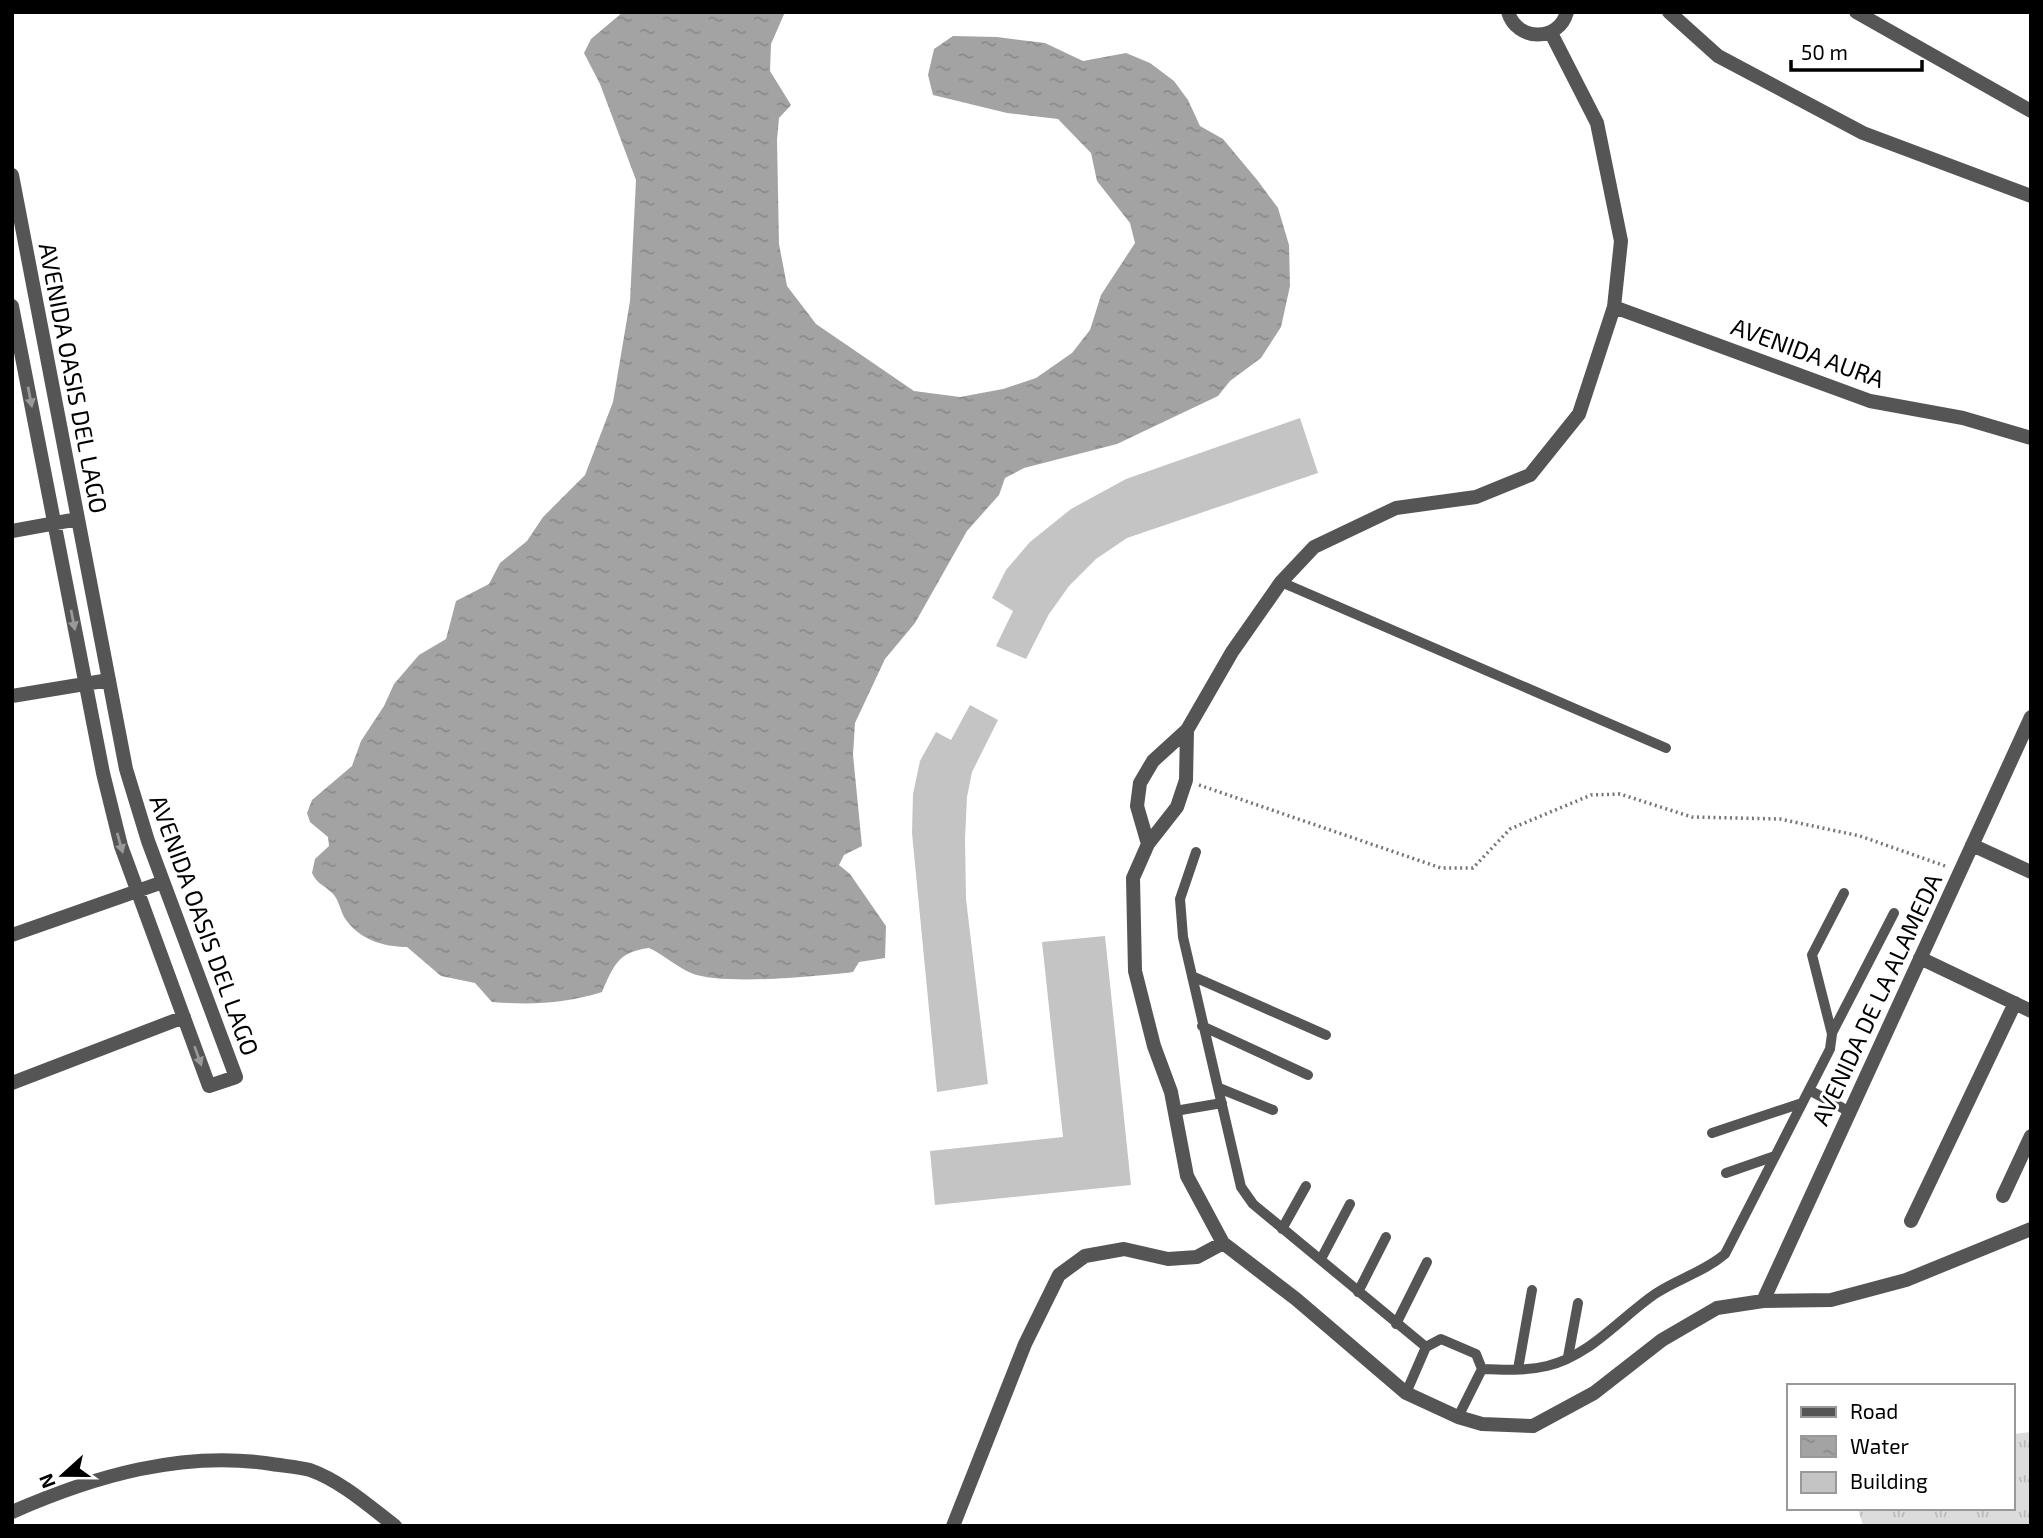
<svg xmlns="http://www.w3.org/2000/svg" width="2043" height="1538" viewBox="0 0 2043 1538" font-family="'Exo 2',sans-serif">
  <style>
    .grass { fill: url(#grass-tufts) }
    .water { fill: url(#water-ripples) }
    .building { fill: #c4c4c4 }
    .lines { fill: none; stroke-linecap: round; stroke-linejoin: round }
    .path { stroke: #777; stroke-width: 3.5; stroke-dasharray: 2 3.5; stroke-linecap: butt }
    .service { stroke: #555; stroke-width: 10 }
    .minor { stroke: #555; stroke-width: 14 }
    .oneway { fill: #999 }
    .labels { text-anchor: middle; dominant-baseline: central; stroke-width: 6; stroke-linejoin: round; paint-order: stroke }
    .street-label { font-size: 24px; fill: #000; stroke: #fff }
  </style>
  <defs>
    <pattern id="grass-tufts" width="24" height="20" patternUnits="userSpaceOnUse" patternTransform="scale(1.75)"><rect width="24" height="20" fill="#dcdcdc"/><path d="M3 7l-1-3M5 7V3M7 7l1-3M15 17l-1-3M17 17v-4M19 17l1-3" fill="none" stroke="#bbb"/></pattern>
    <pattern id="water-ripples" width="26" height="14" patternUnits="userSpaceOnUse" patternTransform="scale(1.75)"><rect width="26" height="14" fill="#a3a3a3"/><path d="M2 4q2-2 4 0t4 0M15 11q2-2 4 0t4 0" fill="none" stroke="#8b8b8b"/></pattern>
  </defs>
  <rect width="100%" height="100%" fill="#fff"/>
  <path class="grass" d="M 2031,1432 L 2031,1526 L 1863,1526 L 1858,1508 L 2013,1508 L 2013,1434 Z"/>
  <path class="water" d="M 623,12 L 785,12 L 771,44 L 770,71 L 791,105 L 779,118 L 777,140 L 779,244 L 787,286 L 816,324 L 914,391 L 960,397 L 1003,389 L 1036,378 L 1072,353 L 1090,330 L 1101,295 L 1135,243 L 1130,223 L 1097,181 L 1091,153 L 1058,119 L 1007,113 L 933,95 L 928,75 L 934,49 L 953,36 L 997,37 L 1045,43 L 1083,61 L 1126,53 L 1150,63 L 1174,81 L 1188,100 L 1200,126 L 1223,139 L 1258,181 L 1278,208 L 1289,245 L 1290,286 L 1281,327 L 1261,358 L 1230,381 L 1218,396 L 1117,444 L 1024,468 L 1005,478 L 999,495 L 967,531 L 915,623 L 885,659 L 855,723 L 853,755 L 862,846 L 844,855 L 839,865 L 850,874 L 886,926 L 885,958 L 859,962 L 853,972 C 817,976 723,986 691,973 C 677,967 664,955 649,948 C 618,952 614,965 602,992 C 564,1004 531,1005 492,1002 L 475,983 L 441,976 L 407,947 C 383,947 358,939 344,917 C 340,909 338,897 331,892 C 323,884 318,885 312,873 L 315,859 L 329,846 L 328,837 L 310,822 L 307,813 L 312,800 L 352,766 L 361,741 L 384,706 L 394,684 L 419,655 L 446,639 L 456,601 L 489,584 L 500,563 L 527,541 L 543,517 L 585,475 L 613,402 L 630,301 L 636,180 L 600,84 L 584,53 L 591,39 Z"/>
  <path class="building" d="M 1300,418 L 1318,473 L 1127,538 L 1096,559 L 1069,586 L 1049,614 L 1026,659 L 996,646 L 1013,611 L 992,598 L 1006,570 L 1030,542 L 1071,509 L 1126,479 Z
    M 970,705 L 998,720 L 972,772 L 967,797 L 965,839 L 966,899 L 988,1084 L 937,1092 L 912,833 L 913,794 L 920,761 L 936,732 L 951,740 Z
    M 1105,936 L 1131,1185 L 935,1205 L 930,1151 L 1063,1137 L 1042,942 Z"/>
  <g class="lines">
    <path class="path" d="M 1199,785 L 1441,868 L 1473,868 L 1510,829 L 1591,795 L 1620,794 L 1692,817 L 1780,819 L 1860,836 L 1948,867"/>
    <path class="service" d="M 1281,582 L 1666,748
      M 1196,852 L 1180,899 L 1183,937 L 1241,1187 L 1253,1204 L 1426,1347
      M 1192,976 L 1326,1035
      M 1202,1026 L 1308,1075
      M 1832,1033 L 1894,913
      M 1219,1088 L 1273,1110
      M 1809,1090 L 1850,1112
      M 1175,1111 L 1222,1103
      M 1712,1133 L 1802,1103
      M 1726,1173 L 1775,1156
      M 1282,1229 L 1306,1186
      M 1321,1259 L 1350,1204
      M 1358,1292 L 1386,1237
      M 1396,1324 L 1427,1262
      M 1568,1357 L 1578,1303
      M 1518,1369 L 1532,1290
      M 1406,1393 L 1426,1347 L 1441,1339 L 1476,1354 L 1482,1369
      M 1458,1417 L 1482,1369 C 1503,1370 1526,1371 1547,1366 C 1590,1356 1620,1318 1655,1294 C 1677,1279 1704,1272 1725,1254 L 1830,1049 L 1832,1034 L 1812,955 L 1844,893"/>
    <path class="minor" d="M 1508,12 C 1517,42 1559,42 1567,12
      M 1669,12 L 1718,56 L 1863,133 L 2031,196
      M 1856,12 L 2031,111
      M 12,175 L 126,769 L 148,841 L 236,1077 L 209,1086 L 121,846 L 103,773 L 12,306
      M 1614,307 L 1870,401 L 1963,418 L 2031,438
      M 12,531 L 78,519
      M 12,696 L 109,680
      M 1187,730 L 1186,780 L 1177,807 L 1148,844 L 1133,878 L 1135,971 L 1154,1046 L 1171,1092 L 1187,1176 L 1223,1243 L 1296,1299 L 1406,1393 L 1458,1417 L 1482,1424 L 1533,1426 L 1594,1393 L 1662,1340 L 1717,1308 L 1763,1301 L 1831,1300 L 1906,1280 L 2031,1229
      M 1148,844 L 1137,806 L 1140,783 L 1153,761 L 1187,730 L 1232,652 L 1281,582 L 1314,547 L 1396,508 L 1476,497 L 1530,475 L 1579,414 L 1614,307 L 1621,241 L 1597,123 L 1551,33
      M 1972,845 L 2031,872
      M 12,935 L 163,882
      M 1920,958 L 2031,1011
      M 12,1083 L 184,1017
      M 2003,1196 L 2031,1136
      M 1911,1221 L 2015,1003
      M 1763,1301 L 2031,717
      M 12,1512 C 94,1476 183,1450 272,1464 C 284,1466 298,1467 310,1470 C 341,1481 369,1506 395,1526
      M 953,1526 L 1025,1344 L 1059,1275 L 1085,1256 L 1124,1249 L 1168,1259 L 1197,1257 L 1223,1243"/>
  </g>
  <defs><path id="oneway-solid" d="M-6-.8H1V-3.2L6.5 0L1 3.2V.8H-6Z" transform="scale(1.75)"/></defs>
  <g class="oneway">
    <use href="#oneway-solid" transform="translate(30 397) rotate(79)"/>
    <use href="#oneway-solid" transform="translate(73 620) rotate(79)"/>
    <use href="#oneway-solid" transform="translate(120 843) rotate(74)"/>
    <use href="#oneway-solid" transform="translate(198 1056) rotate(70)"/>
  </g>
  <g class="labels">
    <g class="street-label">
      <text transform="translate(1808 352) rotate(20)">AVENIDA AURA</text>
      <text transform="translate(74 378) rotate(79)">AVENIDA OASIS DEL LAGO</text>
      <text transform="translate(205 925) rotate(70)">AVENIDA OASIS DEL LAGO</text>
      <text transform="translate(1876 999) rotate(-65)">AVENIDA DE LA ALAMEDA</text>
    </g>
  </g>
  <rect width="2043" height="1538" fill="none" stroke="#000000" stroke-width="28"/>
  <rect x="1787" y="1384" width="228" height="126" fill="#ffffff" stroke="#999999" stroke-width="2"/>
  <rect x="1801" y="1407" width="35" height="10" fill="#555555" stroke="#999999" stroke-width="2"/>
  <text x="1850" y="1419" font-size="21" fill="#000000">Road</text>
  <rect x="1801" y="1436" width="35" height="21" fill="url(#water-ripples)" stroke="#999999" stroke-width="2"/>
  <text x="1850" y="1454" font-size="21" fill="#000000">Water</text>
  <rect x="1801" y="1472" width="35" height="21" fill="#c4c4c4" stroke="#999999" stroke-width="2"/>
  <text x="1850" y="1489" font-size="21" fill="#000000">Building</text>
  <g transform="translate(63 1475) rotate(249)" stroke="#ffffff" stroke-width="5" paint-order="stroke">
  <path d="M0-5L12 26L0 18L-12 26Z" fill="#000000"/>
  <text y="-10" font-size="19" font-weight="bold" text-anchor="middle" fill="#000000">N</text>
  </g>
  <path d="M1791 60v10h131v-10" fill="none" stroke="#000000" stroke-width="3.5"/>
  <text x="1801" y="60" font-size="21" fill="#000000" stroke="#ffffff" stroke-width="5" paint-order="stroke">50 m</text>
</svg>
